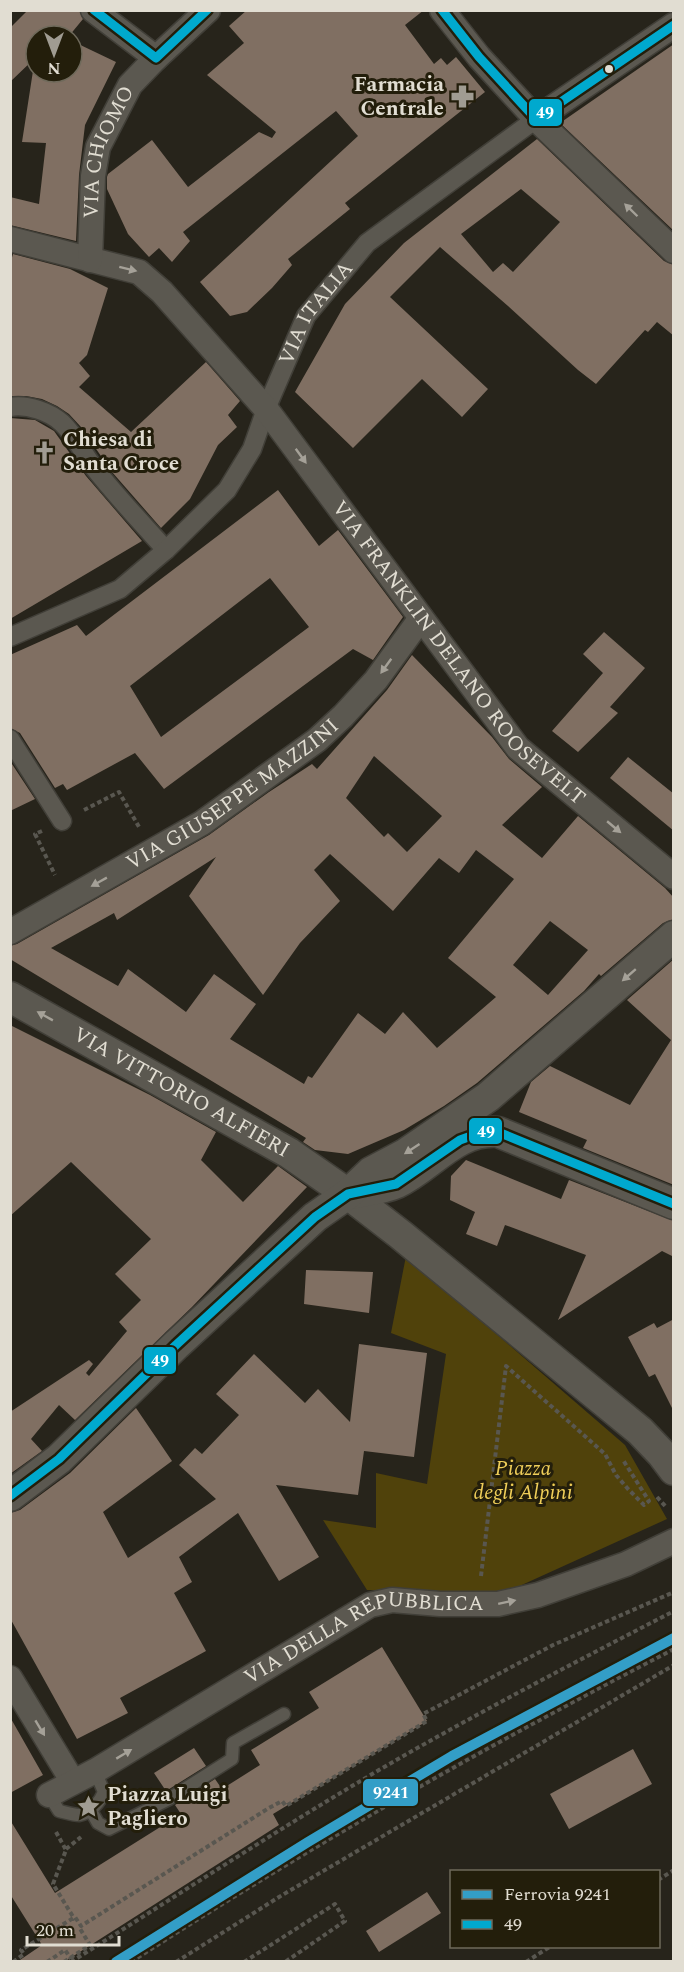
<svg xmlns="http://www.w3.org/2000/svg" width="684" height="1972" viewBox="0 0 684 1972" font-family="Spectral,serif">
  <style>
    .green { fill: #50420b }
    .building { fill: #806f62; fill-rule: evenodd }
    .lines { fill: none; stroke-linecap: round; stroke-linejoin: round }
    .service-casing { stroke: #413f38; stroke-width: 15 }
    .pedestrian-casing { stroke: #413f38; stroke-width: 21 }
    .minor-casing { stroke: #413f38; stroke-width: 27 }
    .tertiary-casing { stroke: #413f38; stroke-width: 33 }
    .path { stroke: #595750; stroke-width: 4; stroke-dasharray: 4.5 3; stroke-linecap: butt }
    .service { stroke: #5b5850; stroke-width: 12 }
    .pedestrian { stroke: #5b5850; stroke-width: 18 }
    .minor { stroke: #5b5850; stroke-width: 24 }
    .tertiary { stroke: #5b5850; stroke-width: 30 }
    .bus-1-casing { stroke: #231e0b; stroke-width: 14 }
    .bus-1 { stroke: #00a9ce; stroke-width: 9 }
    .rail-1-casing { stroke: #231e0b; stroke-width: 15 }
    .rail-1 { stroke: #339ec7; stroke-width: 10 }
    .oneway { fill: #a5a198 }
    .bus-dot { fill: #e1ddd2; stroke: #231e0b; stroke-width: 2 }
    .labels { text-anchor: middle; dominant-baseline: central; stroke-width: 6; stroke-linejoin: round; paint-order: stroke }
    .poi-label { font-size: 21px; font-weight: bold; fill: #e1ddd2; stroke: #231e0b; text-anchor: start }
    .street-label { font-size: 21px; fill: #e1ddd2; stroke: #231e0b }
    .park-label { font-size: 21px; font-style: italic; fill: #efce59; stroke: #231e0b }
    .line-badge { stroke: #231e0b; stroke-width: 2 }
    .badge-label { font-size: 16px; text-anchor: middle; font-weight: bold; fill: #fff }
  </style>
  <rect width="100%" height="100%" fill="#27241b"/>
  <path class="green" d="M 406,1256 L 625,1445 L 667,1519 L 502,1594 L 367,1590 L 323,1520 L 376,1528 L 376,1473 L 427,1484 L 446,1354 L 391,1333 Z"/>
  <path class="building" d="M 28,10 L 79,10 L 83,19 L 69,36 L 36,36 L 36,72 L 72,72 L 72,41 L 116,62 L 85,125 L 79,175 L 76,241 L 10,225 L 10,197 L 39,204 L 46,143 L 22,142 L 35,58 L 10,82 L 10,28 Z
    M 247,10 L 424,10 L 405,25 L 434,64 L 441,58 L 447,65 L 456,57 L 485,92 L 345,203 L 350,209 L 288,259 L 292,265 L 272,288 L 247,312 L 230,316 L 200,282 L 358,136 L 336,111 L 183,232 L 190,241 L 172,262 L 159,248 L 149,257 L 128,234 L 107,189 L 107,177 L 108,174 L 152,140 L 188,187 L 259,132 L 272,138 L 276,132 L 207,75 L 244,43 L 229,26 Z
    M 674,44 L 674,231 L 560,123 Z
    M 537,139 L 664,261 L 674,265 L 674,336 L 657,322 L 648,332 L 645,330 L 596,384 L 578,370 L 508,306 L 440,247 L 390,297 L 488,389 L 462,417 L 422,379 L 353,448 L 295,392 L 345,304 L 404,243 ZM 521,189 L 560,222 L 513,272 L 503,263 L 493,272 L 461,234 Z
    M 13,254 L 70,269 L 108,288 L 87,355 L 79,363 L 90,376 L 79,387 L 131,432 L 206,362 L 240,401 L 228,415 L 237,427 L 218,445 L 190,499 L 161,528 L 112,472 L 81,427 L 69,414 L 57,406 L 42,399 L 26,396 L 10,396 L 10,264 Z
    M 10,418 L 35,420 L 54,431 L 86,476 L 142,541 L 10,619 Z
    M 278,490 L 319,546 L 338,530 L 403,617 L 373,660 L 353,649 L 164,789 L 135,753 L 67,790 L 63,784 L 55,788 L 20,733 L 10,728 L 10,655 L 77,625 L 86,636 ZM 270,578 L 309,627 L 161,737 L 130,686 Z
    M 604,632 L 645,668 L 610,707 L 618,713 L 578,752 L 552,731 L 603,673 L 583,654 Z
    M 412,655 L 492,737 L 509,759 L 542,787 L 502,825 L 542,858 L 578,816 L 665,888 L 674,898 L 674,919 L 663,923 L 601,976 L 599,974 L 584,991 L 477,1083 L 444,1106 L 404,1130 L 348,1154 L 315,1150 L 303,1142 L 306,1138 L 10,959 L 10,946 L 17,944 L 209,835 L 269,792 L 312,764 L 317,769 L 387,690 ZM 374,756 L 442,816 L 407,852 L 388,833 L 384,837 L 346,798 ZM 476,850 L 514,879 L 448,958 L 496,997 L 437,1048 L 403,1012 L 385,1034 L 358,1013 L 312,1078 L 308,1076 L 304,1084 L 230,1039 L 256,1004 L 214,974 L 186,1012 L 128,969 L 118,986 L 51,948 L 114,913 L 117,920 L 216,857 L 189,896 L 263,995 L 300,943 L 340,901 L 314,870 L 330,854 L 393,911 L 439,858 L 459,873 ZM 550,921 L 588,950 L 548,995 L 513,965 Z
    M 628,757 L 674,794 L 674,831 L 610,778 Z
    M 10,761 L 35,799 L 10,811 Z
    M 674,959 L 674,1185 L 583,1148 L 587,1140 L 519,1112 L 531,1082 L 550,1066 L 630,1105 L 671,1040 L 627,1000 Z
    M 10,1025 L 150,1095 L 216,1132 L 201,1160 L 243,1202 L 278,1166 L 307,1187 L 192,1307 L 75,1420 L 59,1405 L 31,1439 L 42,1451 L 10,1474 L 10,1412 L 89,1360 L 93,1364 L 86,1373 L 89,1376 L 127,1331 L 119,1322 L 141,1300 L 115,1274 L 151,1239 L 71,1162 L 10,1216 Z
    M 466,1160 L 561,1199 L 569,1180 L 674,1221 L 674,1257 L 662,1251 L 558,1320 L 586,1255 L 505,1225 L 497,1246 L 466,1234 L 475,1212 L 450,1200 L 451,1176 Z
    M 306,1270 L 373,1272 L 369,1313 L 304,1304 Z
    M 674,1319 L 674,1412 L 655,1374 L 649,1377 L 628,1337 L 654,1323 L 657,1328 Z
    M 359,1344 L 427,1353 L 414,1457 L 364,1451 L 358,1495 L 276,1485 L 319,1557 L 279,1581 L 238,1513 L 179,1557 L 192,1582 L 174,1593 L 206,1651 L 120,1698 L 128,1713 L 77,1739 L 10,1618 L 10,1513 L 20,1510 L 70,1473 L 136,1408 L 172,1461 L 103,1512 L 128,1558 L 216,1499 L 179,1465 L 195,1448 L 202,1454 L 239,1415 L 216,1394 L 254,1354 L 305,1403 L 318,1389 L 350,1422 Z
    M 382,1647 L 427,1721 L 273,1814 L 279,1825 L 64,1962 L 17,1962 L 42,1945 L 10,1894 L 10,1820 L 55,1893 L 181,1814 L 175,1805 L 215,1779 L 222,1789 L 260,1765 L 251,1750 L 319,1708 L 309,1692 Z
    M 10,1717 L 43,1775 L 10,1793 Z
    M 194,1748 L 206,1766 L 166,1791 L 154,1773 Z
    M 633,1749 L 652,1784 L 569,1829 L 550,1794 Z
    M 427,1892 L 441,1913 L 379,1952 L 366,1931 Z"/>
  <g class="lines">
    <defs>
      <path id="service" d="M 49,1795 L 59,1811 C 64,1812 73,1815 79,1815 C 91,1813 100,1802 104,1792 L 95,1771
        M 90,1809 L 98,1823 L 109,1829 L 169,1799 L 232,1759 L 233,1743 L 284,1714"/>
      <g id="pedestrian">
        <path d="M 10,407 C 28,404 50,412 62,423 C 76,436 83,454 95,469 C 117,497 142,523 166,550"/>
        <path id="s1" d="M 10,637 L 120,589 L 166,550 L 227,490 L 252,449 L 266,409 L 306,316 L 367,243 L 536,119"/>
        <path d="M 10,739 L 62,821"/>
      </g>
      <g id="minor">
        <path d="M 93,10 L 156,58"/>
        <path d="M 442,10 L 479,57 L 536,119 L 674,251"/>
        <path d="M 536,119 L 674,25"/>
        <path id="s2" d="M 10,239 L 139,272 L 162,292 L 266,409 L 518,748 L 674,877"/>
        <path id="s3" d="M 90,260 L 93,176 L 98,147 L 130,85 L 156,58 L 208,10"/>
        <path id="s4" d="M 10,932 L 202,823 L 317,740 L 343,716 L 376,680 L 421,618"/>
        <path d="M 10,1678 L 73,1782"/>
        <path id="s5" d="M 49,1795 L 95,1771 L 370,1605 L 392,1600 L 440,1604 L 498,1604 L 538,1595 L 626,1564 L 674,1541"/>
      </g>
      <g id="tertiary">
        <path id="s6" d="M 10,997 L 289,1153 L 348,1194 L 401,1235 L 640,1431 L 662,1454 L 674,1470"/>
        <path d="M 351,1194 C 365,1191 384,1189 397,1183 C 432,1166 456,1129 498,1132 L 674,1204"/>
        <path d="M 10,1496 L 59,1459 L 176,1345 L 315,1217 L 348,1194 L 371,1172 L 405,1154 L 488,1097 L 674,936"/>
      </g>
    </defs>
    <use href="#service" class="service-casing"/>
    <use href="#pedestrian" class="pedestrian-casing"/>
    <use href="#minor" class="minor-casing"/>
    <use href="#tertiary" class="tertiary-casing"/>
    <path class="path" d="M 84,810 L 119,792 L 139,827
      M 42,831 L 35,834 L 55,875
      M 657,1497 L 667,1508
      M 481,1576 L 506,1366 L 605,1454 L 616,1475 L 628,1489 L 644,1505 L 649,1501 L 623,1460
      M 56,1832 L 66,1850 L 53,1884 L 75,1920
      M 66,1849 L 81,1837
      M 658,1880 L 674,1870
      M 13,1962 L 24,1954 L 21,1950 L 75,1917 L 81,1926 L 269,1808 L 282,1801 L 286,1806 L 427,1721 L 423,1714 L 553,1645 L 674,1592
      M 47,1962 L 65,1950 L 71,1959
      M 64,1962 L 90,1945 L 79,1927
      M 71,1962 C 180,1894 287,1823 398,1759 C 489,1707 581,1659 674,1611
      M 131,1962 C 307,1848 488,1745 674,1649
      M 176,1962 L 279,1897 L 674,1665
      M 244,1962 L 335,1904 L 345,1921 L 285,1962
      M 526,1962 L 551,1946"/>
    <use href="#service" class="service"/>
    <use href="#pedestrian" class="pedestrian"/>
    <use href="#minor" class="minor"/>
    <use href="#tertiary" class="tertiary"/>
    <defs>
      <path id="bus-1" d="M 94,10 L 156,58 L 207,10
        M 442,10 L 479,57 L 536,119 L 674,25
        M 10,1496 L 59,1459 L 176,1345 L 315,1217 L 348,1194 L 396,1184 L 460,1140 L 485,1131 L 498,1132 L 674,1204"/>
    </defs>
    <use href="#bus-1" class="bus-1-casing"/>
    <use href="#bus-1" class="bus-1"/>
    <defs>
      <path id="rail-1" d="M 116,1962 L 308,1842 L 452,1756 L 674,1638"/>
    </defs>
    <use href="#rail-1" class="rail-1-casing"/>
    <use href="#rail-1" class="rail-1"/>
  </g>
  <defs><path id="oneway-solid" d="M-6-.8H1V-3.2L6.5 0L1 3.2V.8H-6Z" transform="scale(1.5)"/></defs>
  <g class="oneway">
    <use href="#oneway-solid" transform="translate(631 210) rotate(-136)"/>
    <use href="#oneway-solid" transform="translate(128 269) rotate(14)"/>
    <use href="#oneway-solid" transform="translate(301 456) rotate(54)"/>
    <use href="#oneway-solid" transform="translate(386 666) rotate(126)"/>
    <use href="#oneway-solid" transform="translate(614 827) rotate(40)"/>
    <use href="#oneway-solid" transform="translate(99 882) rotate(151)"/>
    <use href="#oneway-solid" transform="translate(629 975) rotate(139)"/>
    <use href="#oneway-solid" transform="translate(45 1016) rotate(-151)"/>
    <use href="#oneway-solid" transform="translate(412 1149) rotate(147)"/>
    <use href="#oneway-solid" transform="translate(507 1602) rotate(-12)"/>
    <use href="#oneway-solid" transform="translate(40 1728) rotate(59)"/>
    <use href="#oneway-solid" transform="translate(124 1754) rotate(-31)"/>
  </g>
  <defs>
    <symbol id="pharmacy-bare" viewBox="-9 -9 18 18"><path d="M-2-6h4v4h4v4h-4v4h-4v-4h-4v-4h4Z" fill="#a09c92" stroke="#231e0b" stroke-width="2.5" paint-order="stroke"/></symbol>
    <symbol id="church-bare" viewBox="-9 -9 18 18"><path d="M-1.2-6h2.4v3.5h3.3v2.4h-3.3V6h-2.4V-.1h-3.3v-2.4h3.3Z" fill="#a09c92" stroke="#231e0b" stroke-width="2.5" paint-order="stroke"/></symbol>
    <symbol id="sight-bare" viewBox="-9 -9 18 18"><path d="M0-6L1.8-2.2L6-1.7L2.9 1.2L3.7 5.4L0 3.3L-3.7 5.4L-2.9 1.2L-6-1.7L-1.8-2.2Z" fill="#a09c92" stroke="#231e0b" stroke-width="2.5" paint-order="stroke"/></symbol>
  </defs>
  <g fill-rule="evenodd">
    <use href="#pharmacy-bare" x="446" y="80" width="33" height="33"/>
    <use href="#church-bare" x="28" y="436" width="33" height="33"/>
    <use href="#sight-bare" x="72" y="1790" width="33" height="33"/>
  </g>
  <circle class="bus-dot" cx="609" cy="69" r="5"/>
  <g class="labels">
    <g class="poi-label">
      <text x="444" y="85" text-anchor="end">Farmacia<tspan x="444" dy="24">Centrale</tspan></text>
      <text x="63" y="440">Chiesa di<tspan x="63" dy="24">Santa Croce</tspan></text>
      <text x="107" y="1795">Piazza Luigi<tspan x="107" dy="24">Pagliero</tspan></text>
    </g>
    <g class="street-label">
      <text stroke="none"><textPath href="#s3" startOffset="111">VIA CHIOMO</textPath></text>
      <text stroke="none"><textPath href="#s1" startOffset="465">VIA ITALIA</textPath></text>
      <text stroke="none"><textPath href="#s2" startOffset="632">VIA FRANKLIN DELANO ROOSEVELT</textPath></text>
      <text stroke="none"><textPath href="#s4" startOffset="262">VIA GIUSEPPE MAZZINI</textPath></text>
      <text stroke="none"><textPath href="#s6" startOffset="196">VIA VITTORIO ALFIERI</textPath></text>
      <text stroke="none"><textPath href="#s5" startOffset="358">VIA DELLA REPUBBLICA</textPath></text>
    </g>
    <g class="park-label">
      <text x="523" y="1469">Piazza<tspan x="523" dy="24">degli Alpini</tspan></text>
    </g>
  </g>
  <g class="line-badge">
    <rect x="528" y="98" width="35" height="29" rx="6" fill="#00a9ce"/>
    <rect x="468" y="1117" width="35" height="28" rx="6" fill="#00a9ce"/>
    <rect x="143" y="1346" width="34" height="29" rx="6" fill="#00a9ce"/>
    <rect x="362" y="1778" width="57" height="29" rx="6" fill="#339ec7"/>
  </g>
  <g class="badge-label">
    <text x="545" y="118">49</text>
    <text x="486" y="1137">49</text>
    <text x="160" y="1366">49</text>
    <text x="391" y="1798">9241</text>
  </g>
  <rect width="684" height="1972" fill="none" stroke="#e1ddd2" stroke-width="24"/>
  <rect x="450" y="1870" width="210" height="78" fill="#231e0b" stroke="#6f6a5b" stroke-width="1.5"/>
  <rect x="462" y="1890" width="30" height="9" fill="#339ec7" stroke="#6f6a5b" stroke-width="1.5"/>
  <text x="504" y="1900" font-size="18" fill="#e1ddd2">Ferrovia 9241</text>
  <rect x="462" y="1920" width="30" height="9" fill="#00a9ce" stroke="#6f6a5b" stroke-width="1.5"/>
  <text x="504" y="1930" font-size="18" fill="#e1ddd2">49</text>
  <g transform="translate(54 54) rotate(180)"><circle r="28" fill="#231e0b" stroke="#6f6a5b" stroke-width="1.5"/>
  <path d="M0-4.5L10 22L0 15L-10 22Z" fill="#a09c92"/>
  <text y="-9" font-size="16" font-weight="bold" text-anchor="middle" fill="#e1ddd2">N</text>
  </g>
  <path d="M27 1936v9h92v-9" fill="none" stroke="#e1ddd2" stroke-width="3"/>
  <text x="36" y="1936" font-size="18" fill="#e1ddd2" stroke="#231e0b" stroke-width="4.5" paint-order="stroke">20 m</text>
</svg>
